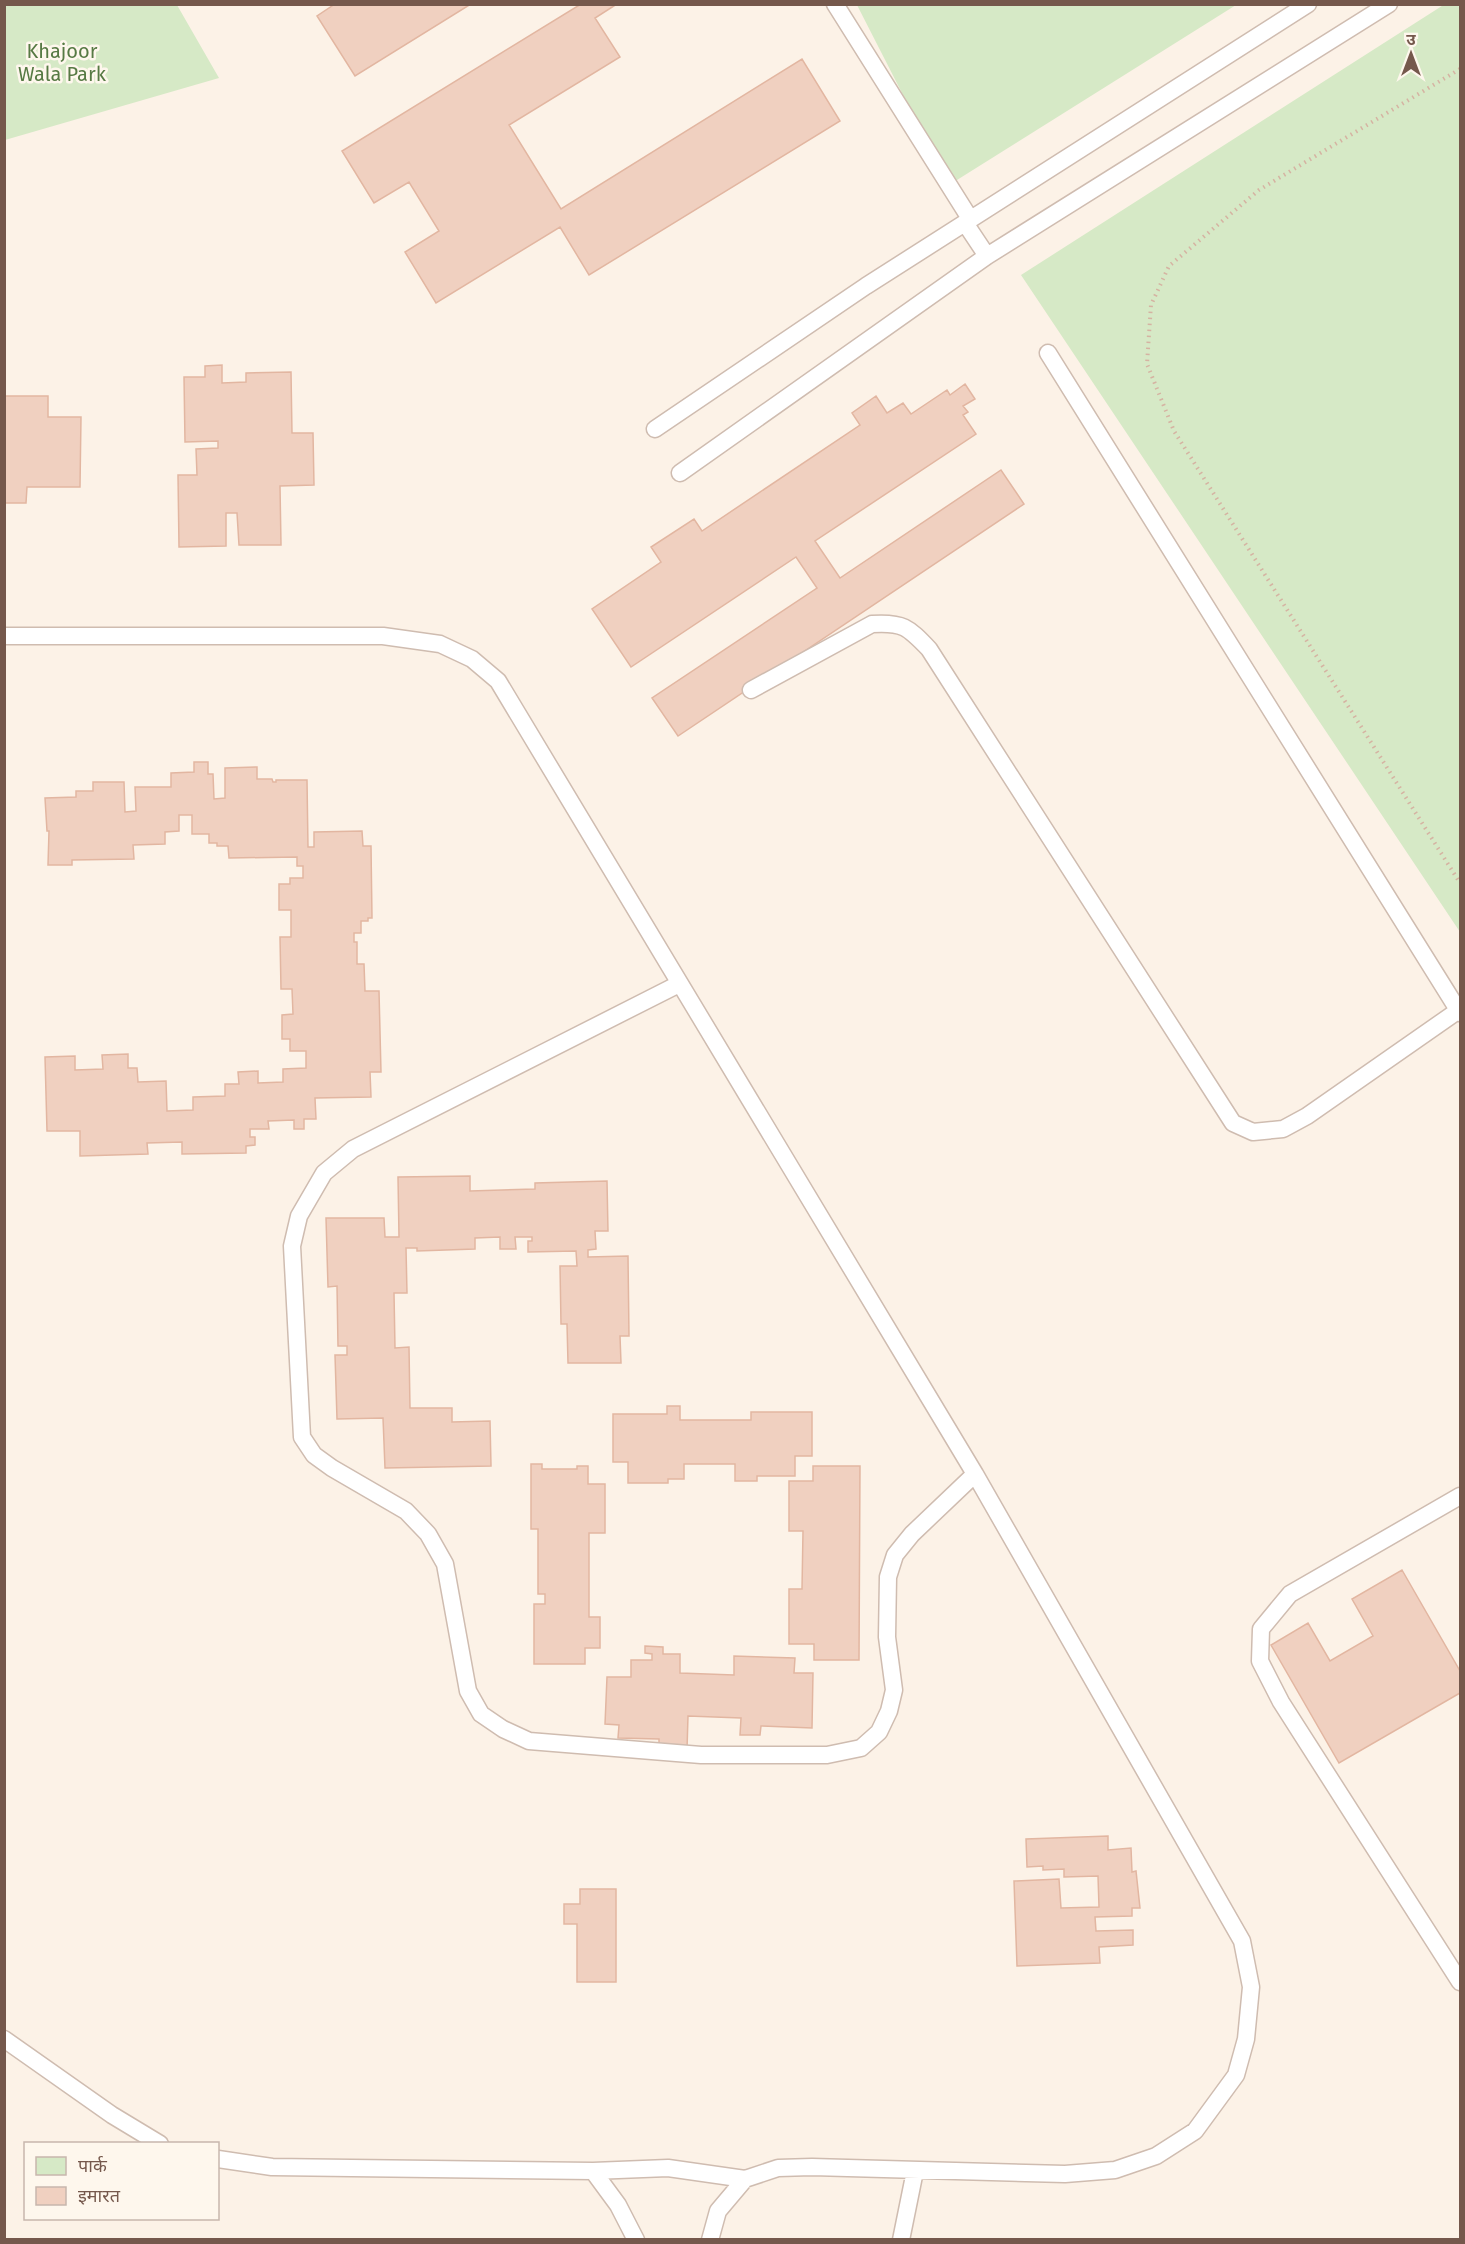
<svg xmlns="http://www.w3.org/2000/svg" width="1465" height="2244" viewBox="0 0 1465 2244" font-family="'Fira Sans','Noto Sans Devanagari',sans-serif">
  <style>
    .green { fill: #d6e9c6 }
    .building { fill: #f0d0c0; stroke: #e2b6a1; stroke-width: 1.5 }
    .lines { fill: none; stroke-linecap: round; stroke-linejoin: round }
    .lane-casing { stroke: #cfbcb0; stroke-width: 19 }
    .path { stroke: #d5b3a2; stroke-width: 4; stroke-dasharray: 1.5 4.5; stroke-linecap: butt }
    .lane { stroke: #fff; stroke-width: 16 }
    .labels { text-anchor: middle; dominant-baseline: central; stroke-width: 5; stroke-linejoin: round; paint-order: stroke }
    .park-label { font-size: 20px; fill: #577a44; stroke: #fef7ed }
  </style>
  <rect width="100%" height="100%" fill="#fcf2e7"/>
  <path class="green" d="M 5,4 L 177,5 L 219,78 L 5,140 Z
    M 1445,4 L 1460,5 L 1460,932 L 1021,275 Z
    M 857,5 L 1236,5 L 949,185 Z"/>
  <path class="building" d="M 335,4 L 471,4 L 355,76 L 317,16 Z
    M 581,4 L 617,4 L 595,18 L 620,57 L 509,125 L 561,209 L 802,59 L 840,121 L 589,275 L 560,227 L 436,303 L 405,252 L 439,231 L 409,182 L 374,203 L 342,151 Z
    M 222,365 L 222,383 L 246,382 L 246,373 L 291,372 L 292,433 L 313,433 L 314,485 L 280,486 L 281,545 L 239,545 L 237,513 L 226,513 L 226,546 L 179,547 L 178,475 L 197,475 L 196,449 L 218,448 L 218,441 L 185,442 L 184,377 L 205,377 L 205,366 Z
    M 965,384 L 975,399 L 963,406 L 968,412 L 963,415 L 976,434 L 815,541 L 840,578 L 1001,470 L 1024,504 L 678,736 L 652,698 L 817,588 L 796,557 L 631,667 L 592,609 L 661,562 L 651,547 L 694,519 L 702,531 L 860,425 L 852,413 L 876,396 L 887,413 L 903,403 L 911,414 L 947,390 L 950,395 Z
    M 4,396 L 48,396 L 48,417 L 81,417 L 80,487 L 27,487 L 26,503 L 4,503 Z
    M 194,762 L 208,762 L 208,774 L 213,774 L 214,799 L 225,798 L 225,768 L 257,767 L 257,779 L 272,779 L 273,782 L 276,782 L 276,780 L 307,780 L 308,847 L 314,847 L 314,832 L 362,831 L 363,846 L 371,846 L 372,918 L 368,918 L 368,921 L 361,921 L 361,933 L 354,933 L 354,942 L 357,942 L 357,964 L 364,964 L 365,991 L 379,991 L 381,1072 L 370,1072 L 371,1097 L 315,1098 L 316,1119 L 304,1119 L 304,1129 L 294,1129 L 294,1120 L 268,1121 L 269,1129 L 250,1129 L 250,1137 L 255,1137 L 255,1145 L 246,1146 L 246,1153 L 182,1154 L 182,1142 L 147,1143 L 148,1154 L 80,1156 L 80,1131 L 47,1131 L 45,1057 L 75,1056 L 75,1070 L 103,1069 L 102,1055 L 128,1054 L 128,1068 L 137,1068 L 138,1082 L 166,1081 L 167,1111 L 193,1110 L 193,1097 L 225,1096 L 225,1084 L 239,1084 L 238,1072 L 258,1071 L 258,1083 L 283,1082 L 283,1069 L 306,1068 L 306,1051 L 290,1051 L 290,1039 L 282,1039 L 282,1015 L 293,1014 L 292,989 L 281,989 L 280,937 L 291,937 L 291,910 L 279,910 L 279,884 L 290,884 L 290,878 L 303,878 L 303,866 L 297,866 L 297,857 L 229,858 L 228,846 L 217,846 L 217,843 L 209,843 L 209,834 L 192,834 L 192,815 L 179,815 L 179,831 L 165,832 L 165,844 L 133,845 L 134,859 L 72,860 L 72,865 L 48,865 L 49,831 L 47,831 L 45,798 L 76,797 L 76,791 L 93,791 L 93,782 L 124,782 L 125,812 L 136,811 L 135,787 L 171,787 L 171,773 L 194,772 Z
    M 470,1176 L 470,1191 L 535,1189 L 535,1183 L 607,1181 L 608,1231 L 595,1231 L 596,1249 L 588,1250 L 588,1257 L 628,1256 L 629,1336 L 620,1336 L 621,1363 L 568,1363 L 567,1324 L 561,1324 L 560,1266 L 577,1266 L 576,1251 L 528,1252 L 528,1241 L 532,1241 L 532,1237 L 515,1237 L 516,1249 L 500,1249 L 500,1237 L 475,1238 L 475,1249 L 417,1251 L 417,1248 L 406,1248 L 407,1293 L 394,1293 L 395,1348 L 409,1347 L 410,1408 L 452,1408 L 452,1422 L 490,1421 L 491,1466 L 385,1468 L 383,1418 L 337,1419 L 335,1355 L 347,1355 L 347,1346 L 338,1346 L 337,1286 L 328,1287 L 326,1218 L 384,1218 L 385,1237 L 399,1237 L 398,1177 Z
    M 667,1406 L 680,1406 L 680,1420 L 751,1420 L 751,1412 L 812,1412 L 812,1456 L 795,1456 L 795,1476 L 757,1476 L 757,1481 L 735,1481 L 735,1464 L 684,1464 L 684,1479 L 668,1479 L 668,1483 L 628,1483 L 628,1462 L 613,1462 L 613,1414 L 667,1414 Z
    M 531,1464 L 542,1464 L 542,1469 L 577,1469 L 577,1466 L 588,1466 L 588,1484 L 605,1484 L 605,1533 L 589,1533 L 589,1617 L 600,1617 L 600,1648 L 585,1648 L 585,1664 L 534,1664 L 534,1604 L 545,1604 L 545,1594 L 538,1594 L 538,1529 L 531,1529 Z
    M 813,1466 L 860,1466 L 859,1660 L 814,1660 L 814,1644 L 789,1644 L 789,1589 L 802,1589 L 803,1531 L 789,1531 L 789,1481 L 813,1481 Z
    M 1402,1570 L 1460,1671 L 1460,1693 L 1339,1763 L 1271,1645 L 1308,1623 L 1330,1661 L 1373,1636 L 1352,1599 Z
    M 645,1646 L 663,1647 L 663,1654 L 680,1654 L 680,1673 L 734,1675 L 734,1656 L 795,1658 L 794,1673 L 813,1673 L 812,1728 L 761,1726 L 760,1735 L 740,1735 L 741,1718 L 688,1716 L 687,1750 L 659,1749 L 659,1739 L 618,1738 L 619,1725 L 605,1724 L 607,1677 L 631,1677 L 631,1660 L 652,1660 L 652,1654 L 645,1653 Z
    M 1108,1836 L 1108,1850 L 1131,1848 L 1132,1872 L 1136,1871 L 1140,1908 L 1132,1908 L 1132,1916 L 1095,1917 L 1096,1931 L 1133,1930 L 1133,1945 L 1099,1947 L 1100,1963 L 1017,1966 L 1014,1881 L 1059,1879 L 1061,1908 L 1099,1907 L 1098,1876 L 1064,1877 L 1064,1869 L 1043,1870 L 1043,1866 L 1027,1867 L 1026,1839 Z
    M 580,1889 L 616,1889 L 616,1982 L 577,1982 L 577,1924 L 564,1924 L 564,1904 L 580,1904 Z"/>
  <g class="lines">
    <defs>
      <path id="lane" d="M 835,4 L 969,217 L 965,223 L 987,256
        M 1048,353 L 1460,1013
        M 655,429 L 866,286 L 1308,4
        M 680,473 L 987,256 L 1389,4
        M 4,636 L 383,636 L 440,644 L 472,659 L 498,681 L 975,1474 L 1242,1941 L 1251,1987 L 1246,2039 L 1236,2075 L 1195,2131 L 1156,2156 L 1115,2170 L 1065,2174 L 812,2167 L 778,2168 L 745,2179 L 718,2211 L 710,2240
        M 751,690 L 872,624 C 903,622 908,627 929,649 L 1233,1123 L 1253,1132 L 1283,1129 L 1307,1116 L 1459,1010
        M 679,984 L 353,1149 L 324,1173 L 299,1216 L 292,1246 L 302,1437 L 314,1455 L 332,1468 L 406,1511 L 428,1534 L 445,1564 L 468,1691 L 481,1714 L 503,1729 L 529,1741 L 701,1755 L 827,1755 L 861,1748 L 879,1732 L 889,1711 L 894,1690 L 887,1637 L 888,1577 L 895,1555 L 912,1534 L 975,1474
        M 1460,1496 L 1290,1594 L 1261,1629 L 1260,1661 L 1281,1702 L 1460,1982
        M 4,2039 L 112,2115 L 160,2144
        M 218,2159 L 272,2167 L 593,2171 L 668,2168 L 745,2179
        M 593,2171 L 618,2205 L 636,2240
        M 901,2240 L 915,2171"/>
    </defs>
    <use href="#lane" class="lane-casing"/>
    <path class="path" d="M 1460,69 L 1259,190 L 1169,266 L 1151,305 L 1147,364 L 1174,431 L 1460,883"/>
    <use href="#lane" class="lane"/>
  </g>
  <g class="labels">
    <g class="park-label">
      <text x="62" y="51">Khajoor<tspan x="62" dy="23">Wala Park</tspan></text>
    </g>
  </g>
  <rect width="1465" height="2244" fill="none" stroke="#75584c" stroke-width="12"/>
  <rect x="24" y="2142" width="195" height="78" fill="#fef7ed" stroke="#c7b7ad" stroke-width="1.5"/>
  <rect x="36" y="2157" width="30" height="18" fill="#d6e9c6" stroke="#c7b7ad" stroke-width="1.5"/>
  <text x="78" y="2172" font-size="18" fill="#75584c">पार्क</text>
  <rect x="36" y="2187" width="30" height="18" fill="#f0d0c0" stroke="#c7b7ad" stroke-width="1.5"/>
  <text x="78" y="2202" font-size="18" fill="#75584c">इमारत</text>
  <g transform="translate(1411 54)" stroke="#fef7ed" stroke-width="4.5" paint-order="stroke">
  <path d="M0-4.5L10 22L0 15L-10 22Z" fill="#75584c"/>
  <text y="-9" font-size="16" font-weight="bold" text-anchor="middle" fill="#75584c">उ</text>
  </g>
</svg>
